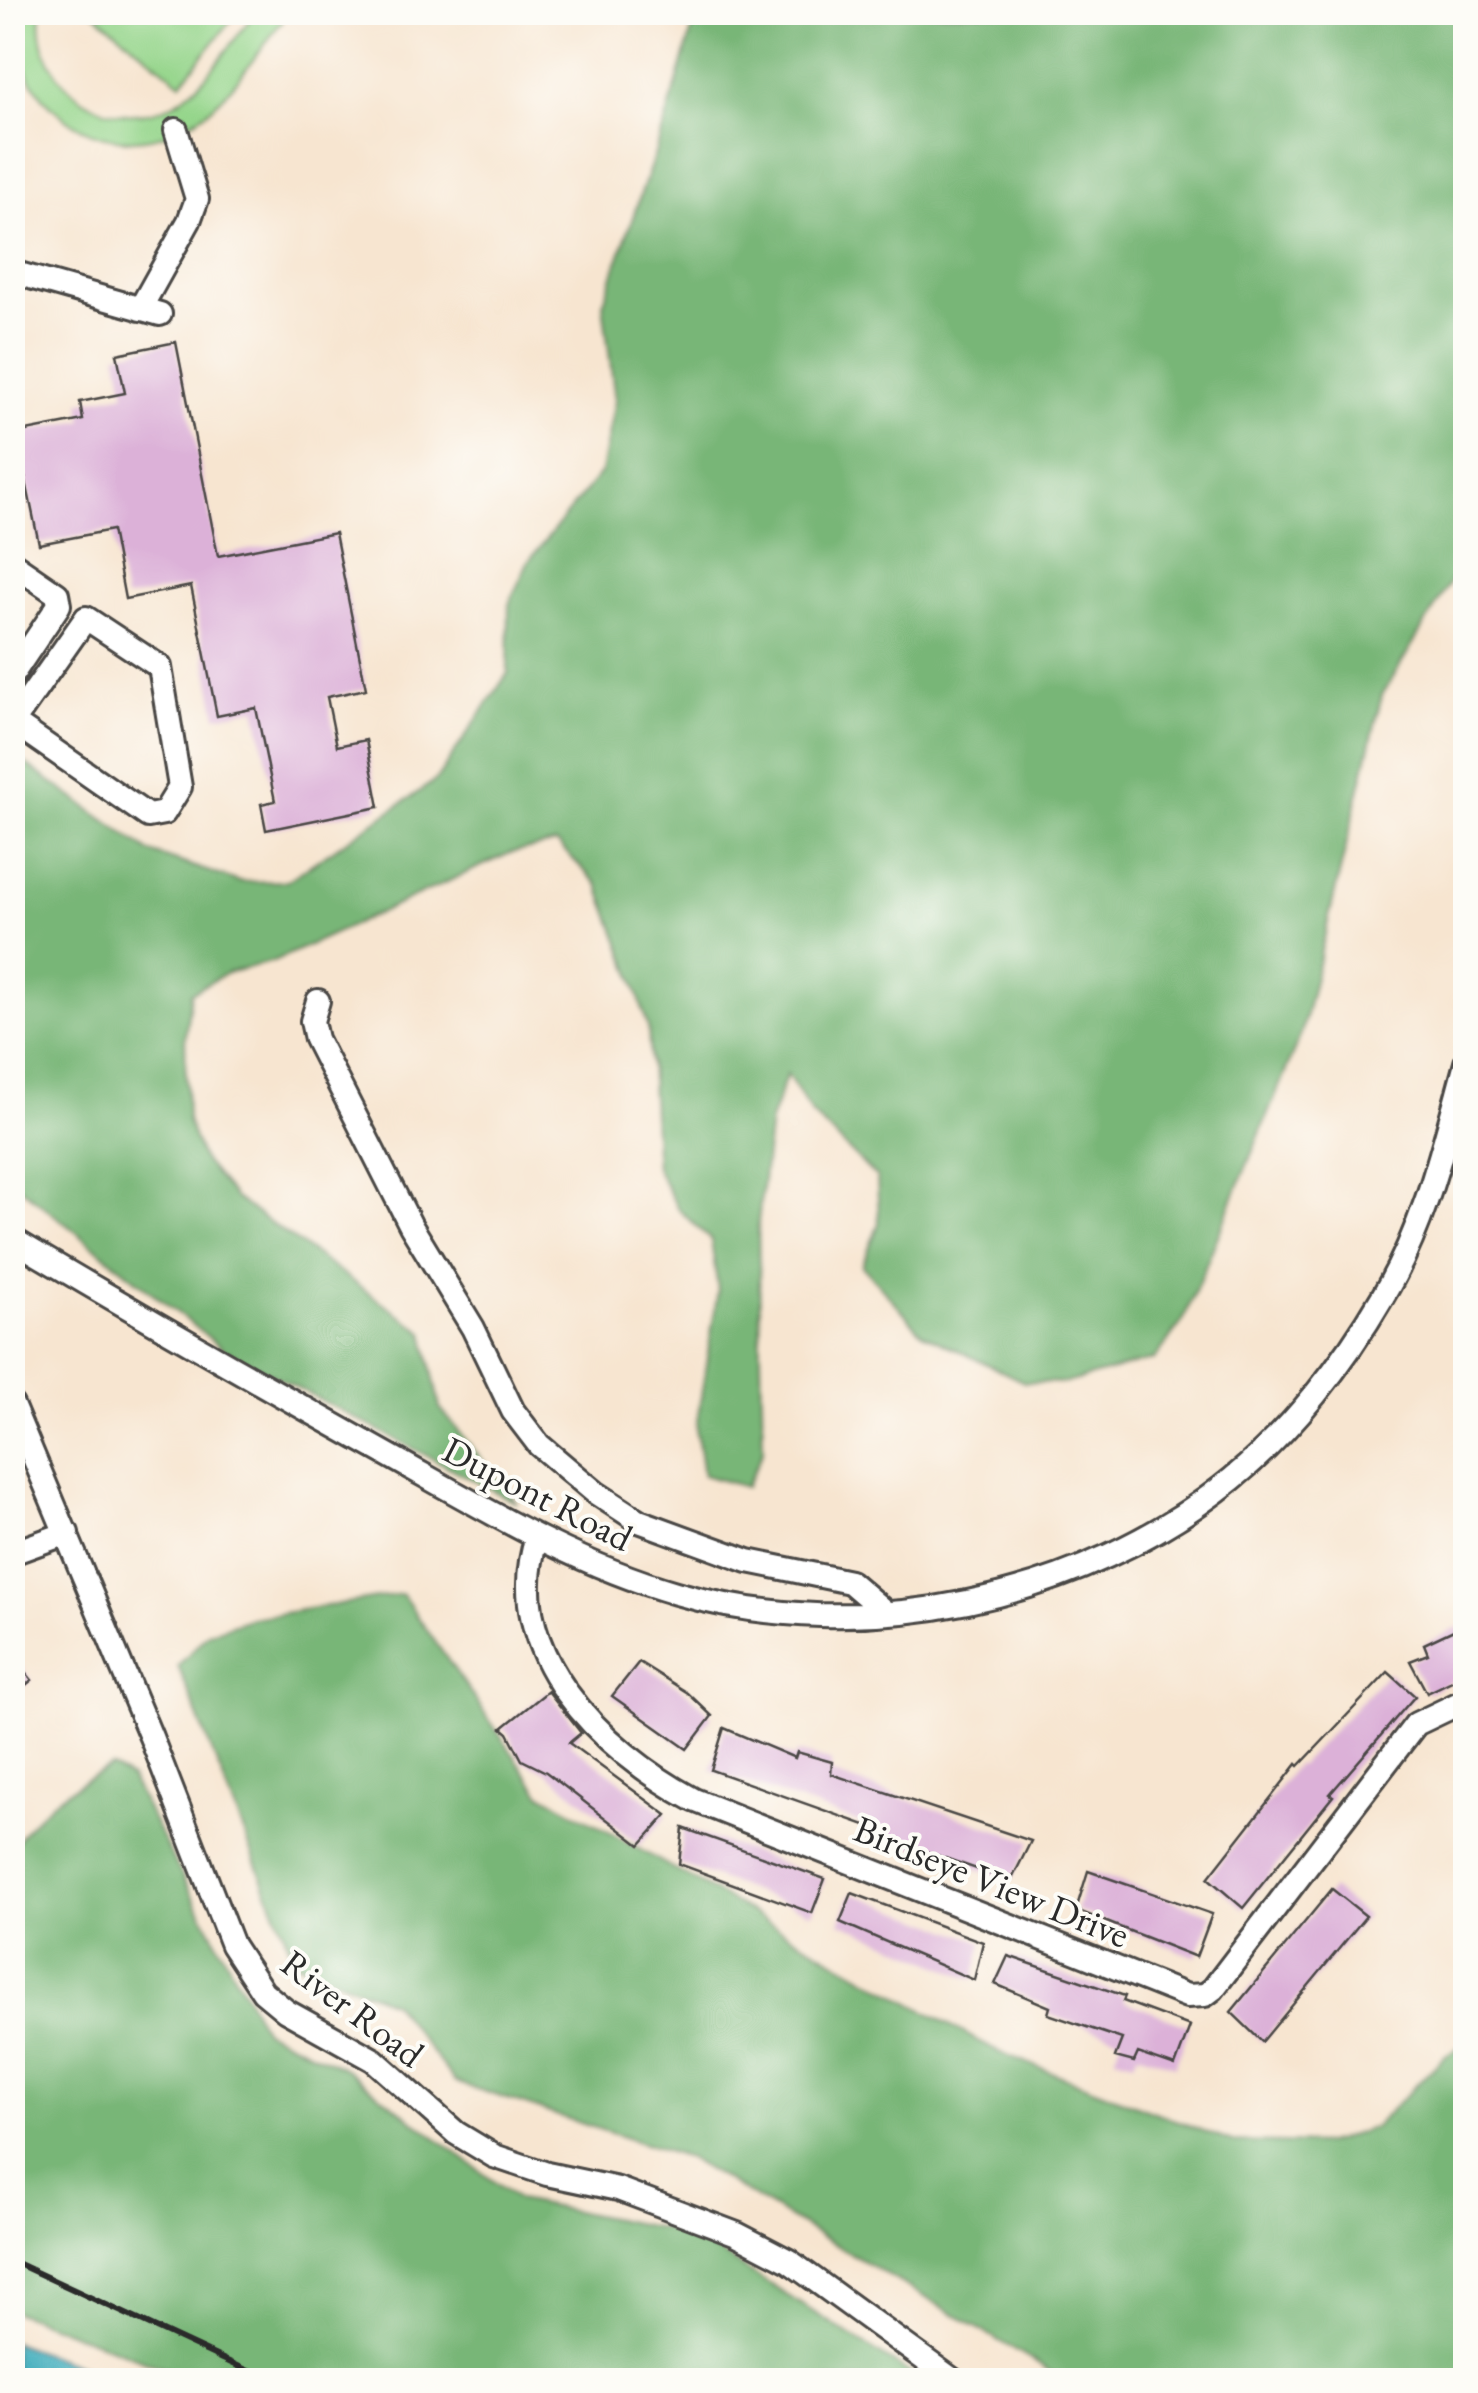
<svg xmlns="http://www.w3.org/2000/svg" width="1478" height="2393" viewBox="0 0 1478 2393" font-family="'EB Garamond',serif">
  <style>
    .green { fill: #95d58b; stroke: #60805b; stroke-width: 2.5 }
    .forest { fill: #78b677; stroke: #527051; stroke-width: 2.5 }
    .water { fill: #3dacbb; stroke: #346c73; stroke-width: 2.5 }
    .building { fill: #dcb1d8 }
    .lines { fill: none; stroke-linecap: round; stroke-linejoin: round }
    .minor-casing { stroke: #4a4744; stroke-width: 28 }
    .minor { stroke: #fff; stroke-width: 22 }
    .rail { stroke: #2b2b2b; stroke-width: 6 }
    .labels { text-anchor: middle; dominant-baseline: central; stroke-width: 8; stroke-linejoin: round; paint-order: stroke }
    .street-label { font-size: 38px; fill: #2b2b2b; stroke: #fdfcf7 }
  </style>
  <rect width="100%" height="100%" fill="#fdfcf7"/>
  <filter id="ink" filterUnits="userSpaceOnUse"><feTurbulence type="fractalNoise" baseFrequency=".01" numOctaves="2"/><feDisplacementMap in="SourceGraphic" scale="20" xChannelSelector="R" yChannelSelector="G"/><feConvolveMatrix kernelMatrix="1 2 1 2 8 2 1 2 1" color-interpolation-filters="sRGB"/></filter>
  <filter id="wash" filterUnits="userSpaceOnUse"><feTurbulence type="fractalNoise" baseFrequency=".0048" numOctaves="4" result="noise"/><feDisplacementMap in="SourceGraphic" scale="40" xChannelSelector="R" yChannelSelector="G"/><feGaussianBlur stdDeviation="2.25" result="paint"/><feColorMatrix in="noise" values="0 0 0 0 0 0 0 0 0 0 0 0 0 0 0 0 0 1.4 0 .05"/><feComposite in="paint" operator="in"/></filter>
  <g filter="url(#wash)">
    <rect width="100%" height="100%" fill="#f7e5d0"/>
    <path class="green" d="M 13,13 L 41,13 C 33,85 114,141 178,101 C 209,81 232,41 255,13 L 288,13 C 267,40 231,94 205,113 C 116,181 13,110 13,13 Z
      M 94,13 L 237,13 L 181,83 Z"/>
    <path class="forest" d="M 697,13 L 1465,13 L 1465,558 L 1382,695 L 1302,1031 L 1183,1321 L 1155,1359 L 1066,1383 L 1024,1382 L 922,1333 L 862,1266 L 879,1223 L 877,1178 L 812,1114 L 787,1074 L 770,1121 L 758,1222 L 763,1450 L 746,1487 L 703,1475 L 696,1428 L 718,1290 L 711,1240 L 678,1209 L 656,1168 L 648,1027 L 633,978 L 598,884 L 557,843 L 510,853 L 274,961 L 227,973 L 191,993 L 185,1036 L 187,1120 L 202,1159 L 235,1198 L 424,1332 L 440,1408 L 517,1503 L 223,1349 L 13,1182 L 12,754 L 150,852 L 240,882 L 287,881 L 436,780 L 508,673 L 509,604 L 528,562 L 601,472 L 615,400 L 603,304 L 664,127 Z
      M 402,1594 L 540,1793 L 994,2050 L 1232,2142 L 1327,2144 L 1374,2127 L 1443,2058 L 1465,2043 L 1465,2380 L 1061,2380 L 1029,2358 L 687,2158 L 455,2082 L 392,2002 L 296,1963 L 178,1666 L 208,1633 L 252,1618 Z
      M 111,1767 L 130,1778 L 264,2030 L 346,2069 L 518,2200 L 690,2234 L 921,2380 L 197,2380 L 13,2311 L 13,1848 C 36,1809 72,1785 111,1767 Z"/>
    <path class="water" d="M 13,2342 L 121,2380 L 13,2380 Z"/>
    <g id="blocks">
      <path class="building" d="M 176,342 L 218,556 L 335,533 L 366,689 L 327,697 L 337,746 L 366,740 L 379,807 L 266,830 L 261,804 L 275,801 L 256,708 L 217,716 L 191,586 L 125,599 L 112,530 L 39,544 L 16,433 L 83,420 L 80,402 L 125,393 L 117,354 Z
        M 1460,1627 L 1466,1639 L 1466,1674 L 1427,1693 L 1410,1661 L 1428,1654 L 1424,1644 Z
        M 12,1656 L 32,1680 L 12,1696 Z
        M 639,1662 L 688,1693 L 712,1716 L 687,1749 L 612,1696 Z
        M 1388,1672 L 1415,1696 L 1330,1794 L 1333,1796 L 1243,1908 L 1208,1878 L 1297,1764 L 1299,1766 Z
        M 548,1691 L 581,1733 L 569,1743 L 667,1815 L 640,1845 L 546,1772 L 522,1760 L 508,1733 L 502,1728 Z
        M 724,1728 L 795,1758 L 797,1752 L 832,1762 L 831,1774 L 1031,1841 L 1011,1881 L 873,1833 L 874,1828 L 711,1770 Z
        M 683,1828 L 825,1879 L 812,1913 L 679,1864 Z
        M 1088,1871 L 1212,1914 L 1196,1957 L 1076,1910 Z
        M 1332,1889 L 1366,1916 L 1262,2042 L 1231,2012 Z
        M 852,1893 L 983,1942 L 974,1980 L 840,1922 Z
        M 1008,1956 L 1125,1996 L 1123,2001 L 1190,2026 L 1175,2066 L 1138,2053 L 1134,2062 L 1115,2057 L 1122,2039 L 1048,2014 L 1050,2007 L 995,1984 Z"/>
    </g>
  </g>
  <g filter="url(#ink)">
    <use href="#blocks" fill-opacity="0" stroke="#4a4744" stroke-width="2.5"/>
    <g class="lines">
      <defs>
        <path id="minor" d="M 12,272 L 160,314
          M 140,309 L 189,221 L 197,199 L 176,130
          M 12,563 L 57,594 L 59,605 L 12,675
          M 86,618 L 160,667 L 180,787 L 164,813 L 148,816 L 13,722 Z
          M 318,1001 L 312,1021 L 316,1039 L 411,1226 L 473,1328 L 513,1411 L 539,1445 L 596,1493 L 639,1521 L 748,1561 L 850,1582 L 885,1612
          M 12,1239 C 139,1315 266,1387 395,1459 C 486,1510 575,1564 676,1593 C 862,1647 1082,1601 1232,1479 C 1292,1430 1344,1363 1383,1296 C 1426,1224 1444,1143 1466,1063
          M 12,1405 L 151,1737 L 232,1945 L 263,1992 L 286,2011 L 374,2060 L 456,2133 L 494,2156 L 547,2174 L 618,2189 L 737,2234 L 789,2261 L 953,2380
          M 537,1537 C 499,1651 603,1751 694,1800 L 1187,1996 L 1205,1995 L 1213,1989 L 1416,1724 L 1466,1700
          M 12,1553 L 67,1533"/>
      </defs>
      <use href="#minor" class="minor-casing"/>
      <use href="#minor" class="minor"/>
      <path class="rail" d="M 12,2261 L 268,2380"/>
    </g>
  </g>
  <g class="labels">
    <g class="street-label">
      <text transform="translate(538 1493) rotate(27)">Dupont Road</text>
      <text transform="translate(992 1881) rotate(22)">Birdseye View Drive</text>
      <text transform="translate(353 2008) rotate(37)">River Road</text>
    </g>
  </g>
  <rect width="1478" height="2393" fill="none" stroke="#fdfcf7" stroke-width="50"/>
</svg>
